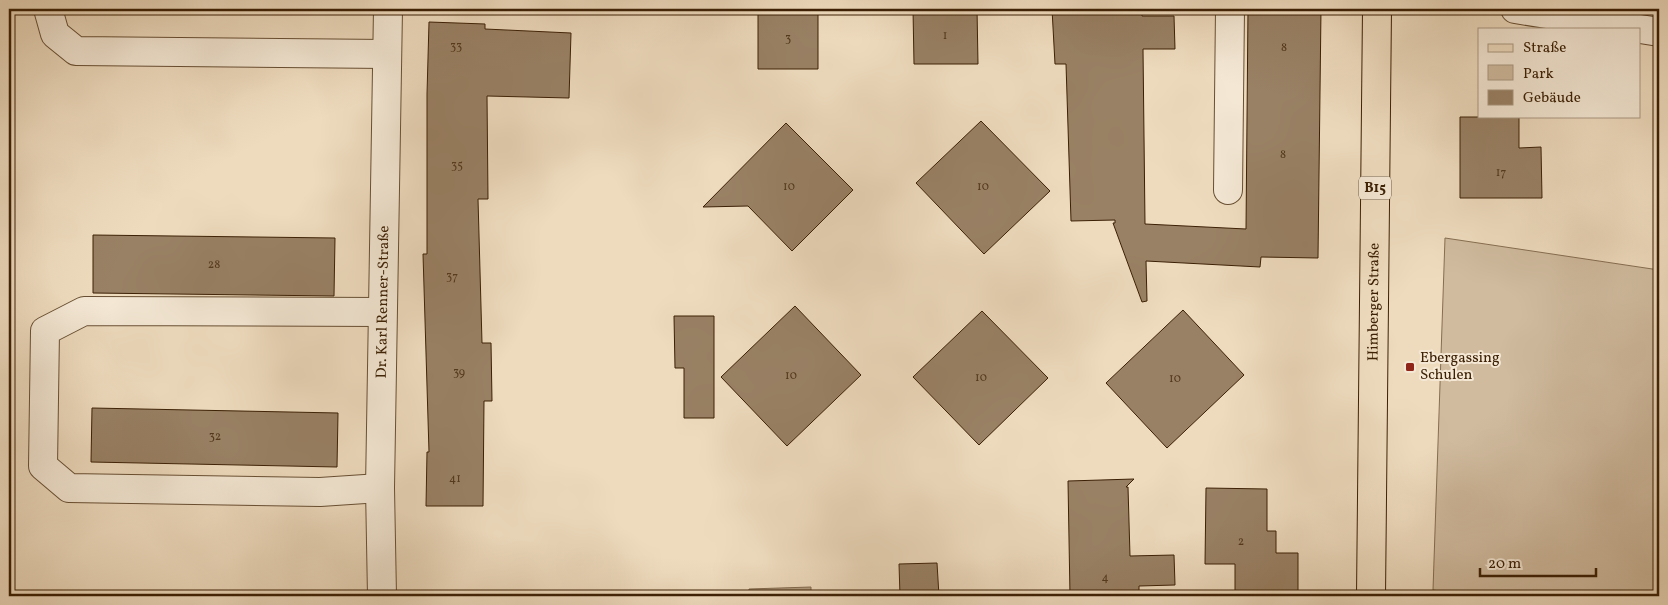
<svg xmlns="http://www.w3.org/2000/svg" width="1668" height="605" viewBox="0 0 1668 605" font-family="Vollkorn,serif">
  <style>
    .green { fill: #d0bb9f; stroke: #866e52 }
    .water { fill: #b19b7f; stroke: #826a4e }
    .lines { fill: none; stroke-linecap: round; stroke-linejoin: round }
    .shore { stroke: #765e42; stroke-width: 1 }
    .building { fill: #998165; stroke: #3c2005 }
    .minor-casing { stroke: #684f33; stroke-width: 30 }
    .major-casing { stroke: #3c2005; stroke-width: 30 }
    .minor { stroke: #f4e8d5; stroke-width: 28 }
    .major { stroke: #eedbbe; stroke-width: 28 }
    .poi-dot { fill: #8f2418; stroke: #f4e8d5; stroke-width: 2 }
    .labels { text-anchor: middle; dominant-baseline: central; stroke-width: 4; stroke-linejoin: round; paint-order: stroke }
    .number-label { font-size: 12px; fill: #53381d }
    .shield { fill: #f4e8d5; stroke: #735c43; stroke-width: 1 }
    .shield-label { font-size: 14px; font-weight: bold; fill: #3c2005 }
    .street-label { font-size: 15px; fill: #3c2005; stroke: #f4e8d5 }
    .poi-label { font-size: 15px; fill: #3c2005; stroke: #f4e8d5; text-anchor: start }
  </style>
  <rect width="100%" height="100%" fill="#eedbbe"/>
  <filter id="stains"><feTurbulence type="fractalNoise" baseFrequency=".004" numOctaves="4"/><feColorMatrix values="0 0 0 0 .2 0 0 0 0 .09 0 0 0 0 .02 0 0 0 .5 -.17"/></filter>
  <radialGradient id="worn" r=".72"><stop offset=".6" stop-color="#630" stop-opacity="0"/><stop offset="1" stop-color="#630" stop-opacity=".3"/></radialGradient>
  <path class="green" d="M 1445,238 L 1659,270 L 1659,596 L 1472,596 L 1433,590 Z"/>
  <path class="water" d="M 811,587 L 811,596 L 749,596 L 749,589 Z"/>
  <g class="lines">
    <path class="shore" d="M 754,596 L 756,594 L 804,592 L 806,596"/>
  </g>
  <path class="building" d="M 758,9 L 818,9 L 818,69 L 758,69 Z
    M 913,9 L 977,9 L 978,64 L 914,64 Z
    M 1052,9 L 1142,9 L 1142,16 L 1174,16 L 1175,49 L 1143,49 L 1145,224 L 1246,229 L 1248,9 L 1321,9 L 1318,258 L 1261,257 L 1260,267 L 1146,261 L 1147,301 L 1142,302 L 1113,223 L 1115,223 L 1115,220 L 1071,221 L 1066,64 L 1055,64 Z
    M 429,22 L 485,24 L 485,29 L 571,33 L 569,98 L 487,96 L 488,199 L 478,199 L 482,343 L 491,343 L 492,401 L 484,401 L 483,506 L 426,506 L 427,452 L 429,452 L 423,254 L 427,254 L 427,94 Z
    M 1460,117 L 1519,117 L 1519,148 L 1541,147 L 1542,198 L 1460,198 Z
    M 981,121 L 1050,191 L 984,254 L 916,183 Z
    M 786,123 L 853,190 L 792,251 L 748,206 L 703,207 Z
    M 93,235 L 335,238 L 334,296 L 93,293 Z
    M 795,306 L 861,375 L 787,446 L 721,377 Z
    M 1183,310 L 1244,375 L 1167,448 L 1106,383 Z
    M 982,311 L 1048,378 L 979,445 L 913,377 Z
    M 674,316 L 714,316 L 714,418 L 684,418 L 684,368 L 675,368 Z
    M 92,408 L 338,413 L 337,467 L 91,462 Z
    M 1134,479 L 1126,487 L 1128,487 L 1130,556 L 1174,555 L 1175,585 L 1139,586 L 1139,596 L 1070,596 L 1068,481 Z
    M 1206,488 L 1267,489 L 1267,531 L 1276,531 L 1276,553 L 1298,553 L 1298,596 L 1235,596 L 1235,564 L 1205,564 Z
    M 937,563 L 939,596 L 900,596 L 899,564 Z"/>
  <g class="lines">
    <defs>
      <g id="minor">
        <path d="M 48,9 L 55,34 L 76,51 L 387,54"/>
        <path d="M 1515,9 L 1659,32"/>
        <path d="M 1228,190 L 1230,9"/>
        <path d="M 380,488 L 320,492 L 69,488 L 43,466 L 45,331 L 84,311 L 382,312"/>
        <path id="s1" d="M 382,596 L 380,488 L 388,9"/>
      </g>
      <g id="major">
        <path id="s2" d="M 1371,596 L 1377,9"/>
      </g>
    </defs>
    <use href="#minor" class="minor-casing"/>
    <use href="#major" class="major-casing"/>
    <use href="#minor" class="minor"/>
    <use href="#major" class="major"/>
  </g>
  <rect class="poi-dot" x="1405" y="362" width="10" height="10" rx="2.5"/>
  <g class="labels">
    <g class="number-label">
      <text x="945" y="36">1</text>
      <text x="788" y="39">3</text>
      <text x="456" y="47">33</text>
      <text x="1284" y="48">8</text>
      <text x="1283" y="155">8</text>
      <text x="457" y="166">35</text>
      <text x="1501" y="173">17</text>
      <text x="789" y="187">10</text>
      <text x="983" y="187">10</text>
      <text x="214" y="265">28</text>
      <text x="452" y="277">37</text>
      <text x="459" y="373">39</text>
      <text x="791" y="376">10</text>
      <text x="981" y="378">10</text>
      <text x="1175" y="379">10</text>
      <text x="215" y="437">32</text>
      <text x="455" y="479">41</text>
      <text x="1241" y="542">2</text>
      <text x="1105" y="578">4</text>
    </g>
    <rect class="shield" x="1359" y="176.5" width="32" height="23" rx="4"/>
    <g class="shield-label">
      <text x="1375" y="188">B15</text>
    </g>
    <g class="street-label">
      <text stroke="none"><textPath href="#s1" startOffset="294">Dr. Karl Renner-Straße</textPath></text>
      <text stroke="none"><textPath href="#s2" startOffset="294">Himberger Straße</textPath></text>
    </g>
    <g class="poi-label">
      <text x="1420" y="358">Ebergassing<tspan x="1420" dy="17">Schulen</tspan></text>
    </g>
  </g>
  <rect width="1668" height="605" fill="none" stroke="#eedbbe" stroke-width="30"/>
  <rect x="10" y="10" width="1648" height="585" fill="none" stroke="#3c2005" stroke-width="2.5"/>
  <rect x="15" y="15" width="1638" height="575" fill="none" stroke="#3c2005"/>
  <rect x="1478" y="28" width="162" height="90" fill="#f4e8d5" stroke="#aa9882"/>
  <rect x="1488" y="44" width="25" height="8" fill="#eedbbe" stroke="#aa9882"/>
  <text x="1523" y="52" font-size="15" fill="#3c2005">Straße</text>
  <rect x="1488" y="65" width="25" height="15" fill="#d0bb9f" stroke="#aa9882"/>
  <text x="1523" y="78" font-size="15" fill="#3c2005">Park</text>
  <rect x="1488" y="90" width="25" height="15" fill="#998165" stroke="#aa9882"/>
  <text x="1523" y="102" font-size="15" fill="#3c2005">Gebäude</text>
  <path d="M1480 568v8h116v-8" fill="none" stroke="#3c2005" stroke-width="2.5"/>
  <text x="1488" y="568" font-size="15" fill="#3c2005" stroke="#f4e8d5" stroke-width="4" paint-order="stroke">20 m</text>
  <rect width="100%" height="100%" filter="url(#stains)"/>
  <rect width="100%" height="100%" fill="url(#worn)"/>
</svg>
